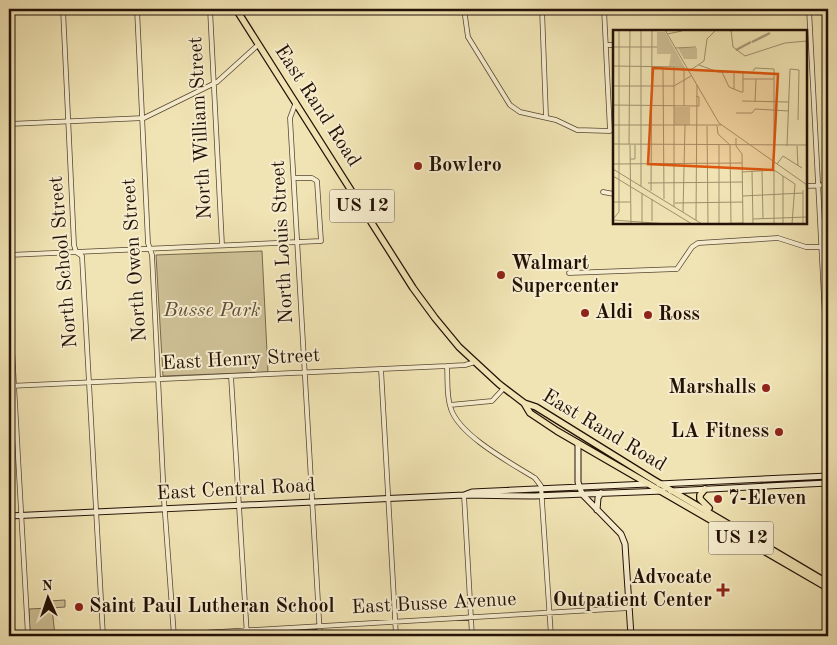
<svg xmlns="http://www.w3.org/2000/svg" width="837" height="645" viewBox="0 0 837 645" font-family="'Old Standard TT',serif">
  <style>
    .green { fill: #cec096; stroke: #78684e }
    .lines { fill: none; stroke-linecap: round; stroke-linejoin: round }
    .minor-casing { stroke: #564632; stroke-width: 5.5 }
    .tertiary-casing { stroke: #564632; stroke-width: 6 }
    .secondary-casing { stroke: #231106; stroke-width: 7 }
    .primary-casing { stroke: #231106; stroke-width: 8 }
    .minor { stroke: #f6edce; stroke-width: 4 }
    .tertiary { stroke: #f6edce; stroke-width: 4.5 }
    .secondary { stroke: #f6edce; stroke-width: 5 }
    .primary { stroke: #f1e4b4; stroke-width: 5.5 }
    .poi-dot { fill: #8f2418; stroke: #f6edce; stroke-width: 2 }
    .labels { text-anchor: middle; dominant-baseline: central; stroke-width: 4; stroke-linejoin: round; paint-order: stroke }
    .shield { fill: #f6edce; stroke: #625342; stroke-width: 1 }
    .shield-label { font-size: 19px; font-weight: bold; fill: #231106 }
    .street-label { font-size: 20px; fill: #231106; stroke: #f6edce }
    .poi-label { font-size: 20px; font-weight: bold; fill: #231106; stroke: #f6edce; text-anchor: start }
    .park-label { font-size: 20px; font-style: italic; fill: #5f4e38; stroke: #f6edce }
    .inset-river { fill: none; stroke: #ab9c79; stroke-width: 2.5 }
    .inset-road { fill: none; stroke: #9f906e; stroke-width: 1 }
    .view { fill: #de550c; fill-opacity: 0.15; stroke: #de550c; stroke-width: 2.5 }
    .inset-edge { fill: none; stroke: #231106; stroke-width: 2.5 }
  </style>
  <rect width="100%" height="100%" fill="#f1e4b4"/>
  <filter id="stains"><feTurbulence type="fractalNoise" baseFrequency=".004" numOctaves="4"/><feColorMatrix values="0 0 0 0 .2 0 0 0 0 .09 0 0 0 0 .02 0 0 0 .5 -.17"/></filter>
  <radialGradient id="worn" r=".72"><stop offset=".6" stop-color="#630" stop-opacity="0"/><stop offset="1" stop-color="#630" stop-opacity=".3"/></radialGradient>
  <path class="green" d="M 262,251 L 268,372 L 163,376 L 156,255 Z
    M 65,600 L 65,607 L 52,608 L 55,636 L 30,636 L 29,609 L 49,608 L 49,601 Z"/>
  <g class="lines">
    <defs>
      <path id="minor" d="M 63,9 L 74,245 L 76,252 L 82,256 L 103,636
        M 137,9 L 148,243 L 152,255 L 164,500 L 174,636
        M 210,9 L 222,245
        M 464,9 L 468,37 L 510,105 L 520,112 L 556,120 L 577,130 L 610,131 L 604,9
        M 542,9 L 546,117
        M 809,9 L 828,375
        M 606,45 L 614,45
        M 296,102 L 290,118 L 320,636
        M 9,124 L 144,118 L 217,82 L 258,45
        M 806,186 L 828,185
        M 603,192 L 614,194
        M 9,255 L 321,241 L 317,181 L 312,178 L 294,178
        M 569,273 L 677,269 L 692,247 L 698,243 L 778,238 L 806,247 L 828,247
        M 9,295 L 28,636
        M 447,366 C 448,380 446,396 451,409 C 460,436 511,463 535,478 L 541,486 L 551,636
        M 381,369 L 396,636
        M 231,376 L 247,636
        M 9,386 L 447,366 L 465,365 L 475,362
        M 450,405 L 492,401 L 504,388
        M 464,495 L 472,636
        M 151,636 L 629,608"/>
      <path id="tertiary" d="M 238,12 L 243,9"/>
      <path id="secondary" d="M 578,443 L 578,482 L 582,494 L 621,534 L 625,544 L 631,636
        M 659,484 L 828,476
        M 671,491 L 828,483
        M 464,495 L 472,492 L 648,484
        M 597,510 L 598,498 L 601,493
        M 9,516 L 464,495 L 534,496 L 663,491"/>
      <path id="primary" d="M 236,9 L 413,288 L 435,318 L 459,347 L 499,384 L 524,403 L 536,407 L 652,479 L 828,583
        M 524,403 L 530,413 L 557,431 L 828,588
        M 705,489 L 700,495 L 700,499 L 709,508"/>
    </defs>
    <use href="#minor" class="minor-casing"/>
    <use href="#tertiary" class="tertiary-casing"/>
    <use href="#secondary" class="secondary-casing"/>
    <use href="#primary" class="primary-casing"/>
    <use href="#minor" class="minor"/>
    <use href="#tertiary" class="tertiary"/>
    <use href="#secondary" class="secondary"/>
    <use href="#primary" class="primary"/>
  </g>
  <g class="poi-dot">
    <circle cx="418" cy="166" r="5"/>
    <circle cx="501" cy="275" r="5"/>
    <circle cx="585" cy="313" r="5"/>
    <circle cx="648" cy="315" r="5"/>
    <circle cx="766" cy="388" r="5"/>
    <circle cx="779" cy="432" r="5"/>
    <circle cx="718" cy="499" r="5"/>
    <path d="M720.5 582.5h5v5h5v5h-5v5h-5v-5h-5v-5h5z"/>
    <circle cx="79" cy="607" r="5"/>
  </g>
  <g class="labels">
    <g class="shield">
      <rect x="329.5" y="189.5" width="65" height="33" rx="4"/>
      <rect x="708.5" y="521.5" width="65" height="33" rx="4"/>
    </g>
    <g class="shield-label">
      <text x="362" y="206">US 12</text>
      <text x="741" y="538">US 12</text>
    </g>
    <g class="street-label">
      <text transform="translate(317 106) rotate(57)">East Rand Road</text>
      <text transform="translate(201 128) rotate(-93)">North William Street</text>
      <text transform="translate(283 242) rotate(-93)">North Louis Street</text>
      <text transform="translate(135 260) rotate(-94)">North Owen Street</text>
      <text transform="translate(64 262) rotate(-95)">North School Street</text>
      <text transform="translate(241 360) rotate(-3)">East Henry Street</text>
      <text transform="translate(604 431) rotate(31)">East Rand Road</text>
      <text transform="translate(236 490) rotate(-3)">East Central Road</text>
      <text transform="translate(434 604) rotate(-3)">East Busse Avenue</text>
    </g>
    <g class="poi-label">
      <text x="428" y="166">Bowlero</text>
      <text x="511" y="264">Walmart<tspan x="511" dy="23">Supercenter</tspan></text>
      <text x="595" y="313">Aldi</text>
      <text x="658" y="315">Ross</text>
      <text x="756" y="388" text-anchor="end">Marshalls</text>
      <text x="769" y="432" text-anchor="end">LA Fitness</text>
      <text x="728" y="499">7-Eleven</text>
      <text x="712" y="578" text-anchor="end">Advocate<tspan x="712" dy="23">Outpatient Center</tspan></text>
      <text x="89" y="607">Saint Paul Lutheran School</text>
    </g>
    <g class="park-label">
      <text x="212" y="311">Busse Park</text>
    </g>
  </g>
  <g transform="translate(613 30)">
    <rect width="194" height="194" fill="#f1e4b4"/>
    <path d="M 44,2 L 52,2 L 71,36 L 56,36 L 58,24 L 44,24 ZM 65,18 L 84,18 L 84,29 L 71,29 ZM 61,77 L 77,77 L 77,95 L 61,95 Z" fill="#cec096"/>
    <path class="inset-river" d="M 139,12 L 157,3M 123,20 L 138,12"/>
    <path class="inset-road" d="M 52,0 L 106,93 L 194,155M 118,0 L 120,17 L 132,26 L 172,13 L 194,11M 54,4 L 69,1M 0,17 L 44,17M 62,18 L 83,17M 86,35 L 105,42 L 121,42 L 121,59M 0,36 L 71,37 L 71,76M 50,37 L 51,169M 61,37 L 61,177M 76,41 L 91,31 L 94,9 L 103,0M 140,41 L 142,38 L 161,39 L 161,115M 109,42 L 116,57 L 128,62 L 130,62 L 130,42M 130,49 L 161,49M 0,56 L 61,56 L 78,46M 129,71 L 176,72M 142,72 L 143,49M 0,75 L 86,76 L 86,67 L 83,66M 123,83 L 139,83 L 142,79 L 176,81M 0,95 L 108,95M 94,96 L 95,194M 104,96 L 105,104 L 117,115 L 118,194M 123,108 L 123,116 L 129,124 L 130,194M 0,114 L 194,115M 16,114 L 17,0M 17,115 L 18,194M 106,115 L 106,194M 174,116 L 177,39 L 186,40 L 185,90M 184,116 L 185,136M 17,129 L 22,129 L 22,115M 0,134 L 129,133M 164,134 L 170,126 L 189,138M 0,139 L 89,194M 161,140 L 161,194M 139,141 L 140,194M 149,141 L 150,189M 129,142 L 161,140 L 182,154 L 179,194M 0,146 L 79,194M 35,153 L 130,152M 28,156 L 28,0M 38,161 L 39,0M 29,163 L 29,194M 130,166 L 190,163M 39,169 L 39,191M 0,172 L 17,172M 62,173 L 130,172M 70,182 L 72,95M 0,189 L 6,182 L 6,0M 140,189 L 194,187M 0,190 L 55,194M 83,190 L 84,55M 95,194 L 130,193M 170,194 L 170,146M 190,194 L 190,160"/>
    <path class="view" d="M 40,38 L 165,44 L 160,140 L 35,134 Z"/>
    <rect width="194" height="194" class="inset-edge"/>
  </g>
  <rect width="837" height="645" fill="none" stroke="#f1e4b4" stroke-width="30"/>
  <rect x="10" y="10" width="817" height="625" fill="none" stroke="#231106" stroke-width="2.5"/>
  <rect x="15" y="15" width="807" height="615" fill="none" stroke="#231106"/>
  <g transform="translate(48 598) rotate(357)" stroke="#f6edce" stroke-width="4" paint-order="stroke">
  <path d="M0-4L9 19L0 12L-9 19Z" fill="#231106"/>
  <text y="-8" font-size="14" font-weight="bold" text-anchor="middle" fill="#231106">N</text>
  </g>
  <rect width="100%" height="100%" filter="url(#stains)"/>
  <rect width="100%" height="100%" fill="url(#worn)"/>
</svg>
